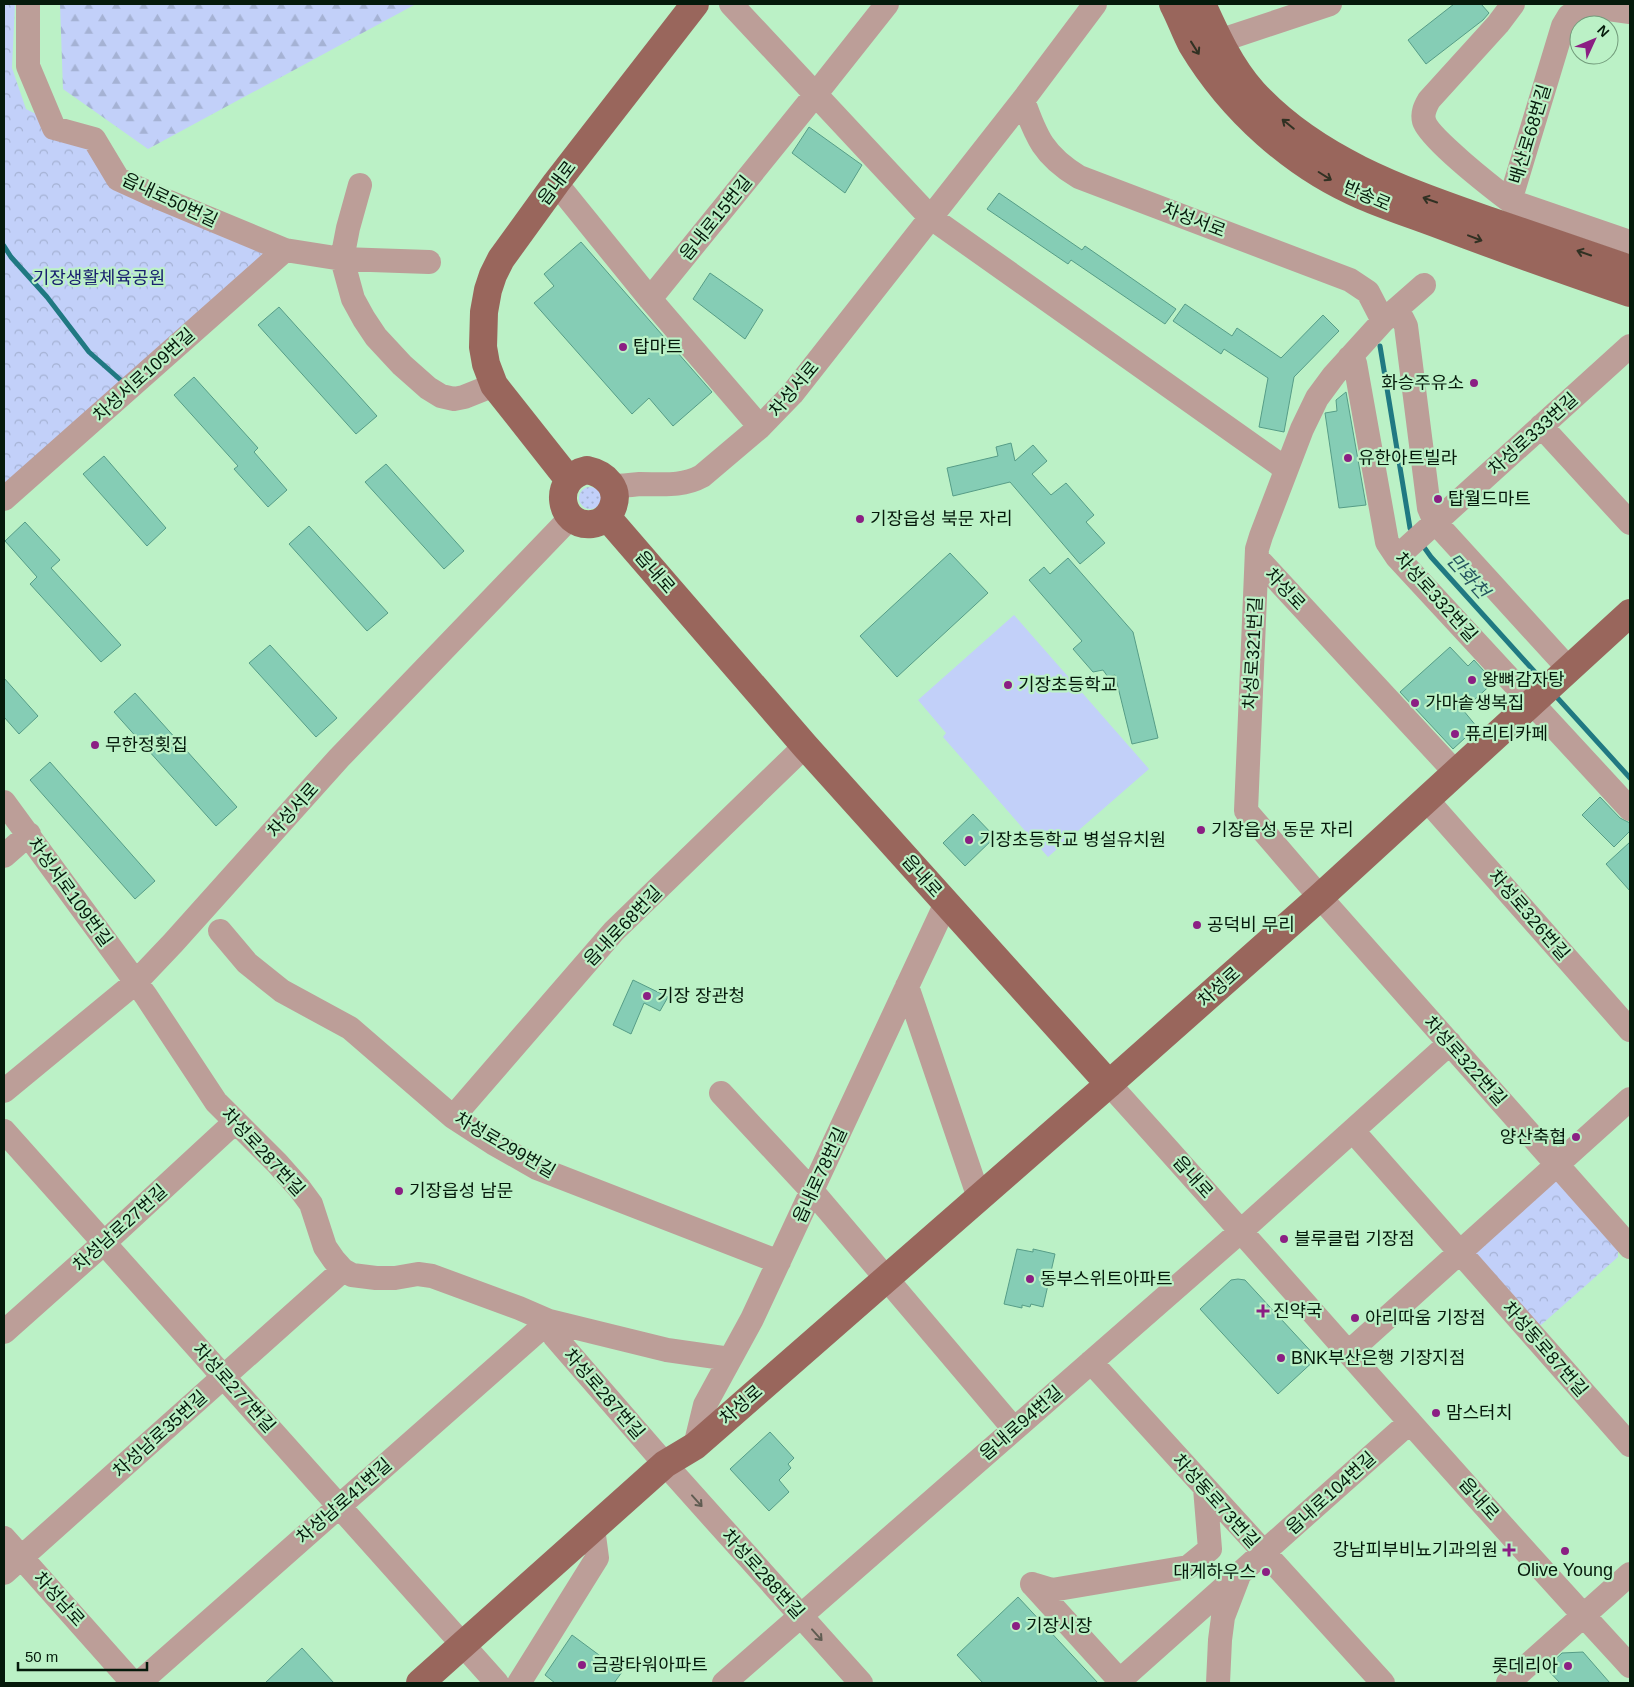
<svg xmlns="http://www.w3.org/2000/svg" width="1634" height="1687" viewBox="0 0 1634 1687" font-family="Arial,'Noto Sans KR',sans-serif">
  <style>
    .grass { fill: url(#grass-dots) }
    .forest { fill: url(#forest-firs) }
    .park { fill: url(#park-crowns) }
    .pitch { fill: #c2d0f9 }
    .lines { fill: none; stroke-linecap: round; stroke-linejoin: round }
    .stream { stroke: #207982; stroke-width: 5 }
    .building { fill: #85cdb5; stroke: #569d87 }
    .minor { stroke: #bc9e98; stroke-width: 24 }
    .major { stroke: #99665c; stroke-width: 28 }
    .oneway { stroke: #313123 }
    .oneway2 { stroke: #605c52 }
    .poi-dot { fill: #8b1f83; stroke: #bbf1c6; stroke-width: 2 }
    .labels { text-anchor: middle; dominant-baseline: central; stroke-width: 4.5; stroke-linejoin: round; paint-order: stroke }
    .street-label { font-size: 18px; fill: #051a0b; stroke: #bbf1c6 }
    .park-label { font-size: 18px; fill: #19216f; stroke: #bbf1c6 }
    .poi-label { font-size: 18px; fill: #051a0b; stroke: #bbf1c6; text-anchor: start }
    .water-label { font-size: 19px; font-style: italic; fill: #26565f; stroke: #bbf1c6 }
  </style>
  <defs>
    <pattern id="grass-dots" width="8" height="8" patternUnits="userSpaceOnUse" patternTransform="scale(1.25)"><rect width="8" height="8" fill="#c2d0f9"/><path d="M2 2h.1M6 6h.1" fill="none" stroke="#a5b2d4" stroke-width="1.8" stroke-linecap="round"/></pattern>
    <pattern id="forest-firs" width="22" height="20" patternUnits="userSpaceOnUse" patternTransform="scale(1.25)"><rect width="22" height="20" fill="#c2d0f9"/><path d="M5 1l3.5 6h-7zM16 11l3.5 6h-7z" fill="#a5b2d4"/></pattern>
    <pattern id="park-crowns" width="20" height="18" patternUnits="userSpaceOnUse" patternTransform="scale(1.25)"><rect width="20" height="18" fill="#c2d0f9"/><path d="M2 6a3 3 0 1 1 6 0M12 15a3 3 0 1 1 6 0" fill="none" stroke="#a5b2d4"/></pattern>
  </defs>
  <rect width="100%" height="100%" fill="#bbf1c6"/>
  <path class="grass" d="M579 498a11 11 0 1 1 22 0a11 11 0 1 1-22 0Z"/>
  <path class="forest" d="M 60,4 L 416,4 L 148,149 L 63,89 Z"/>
  <path class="park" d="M 4,4 L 15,4 L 12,68 L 26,109 L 80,136 L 106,178 L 268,255 L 4,489 Z
    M 1549,1180 L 1562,1182 L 1618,1243 L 1618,1257 L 1541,1325 L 1530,1322 L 1475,1264 L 1475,1246 Z"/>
  <path class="pitch" d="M 1014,615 L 1149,769 L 1048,857 L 943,737 L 946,733 L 918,700 Z"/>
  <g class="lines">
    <path class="stream" d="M 4,246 L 11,257 L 47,297 L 89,352 L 124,383
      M 1380,346 L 1410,528 L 1414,534
      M 1421,543 L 1431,557 L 1543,681
      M 1553,693 L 1630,778"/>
  </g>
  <path class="building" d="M 1454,4 L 1481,4 L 1489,13 L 1483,20 L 1426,64 L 1408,40 Z
    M 809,127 L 862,165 L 845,193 L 792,153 Z
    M 999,193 L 1082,250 L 1085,246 L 1176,309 L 1165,324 L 1071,260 L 1068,264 L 987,209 Z
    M 581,242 L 712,392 L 673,426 L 649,398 L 632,414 L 534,303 L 554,286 L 544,274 Z
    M 710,273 L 763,310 L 745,339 L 693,299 Z
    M 1185,304 L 1232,336 L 1237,328 L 1281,358 L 1323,315 L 1339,331 L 1294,377 L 1284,432 L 1259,427 L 1268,378 L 1224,349 L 1221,354 L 1173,321 Z
    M 279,307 L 377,416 L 356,434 L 258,325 Z
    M 194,377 L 258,448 L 254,452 L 287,490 L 268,507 L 234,469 L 238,466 L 174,395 Z
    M 1346,392 L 1366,505 L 1339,508 L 1325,413 L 1337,411 L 1336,400 Z
    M 1011,443 L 1015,461 L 1033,445 L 1047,461 L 1032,474 L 1051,495 L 1066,483 L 1094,515 L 1086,522 L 1105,543 L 1080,564 L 1010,482 L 953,496 L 947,468 L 998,456 L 996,447 Z
    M 104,456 L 166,528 L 147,546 L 83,474 Z
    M 386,464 L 464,551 L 444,569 L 365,482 Z
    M 25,522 L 60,560 L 51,568 L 121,645 L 101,662 L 30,584 L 37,577 L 5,541 Z
    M 309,526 L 388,613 L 367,631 L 289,544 Z
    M 950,553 L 988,593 L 897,677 L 860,636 Z
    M 1068,558 L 1133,632 L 1158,738 L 1132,744 L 1115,675 L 1108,677 L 1103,670 L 1093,672 L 1073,649 L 1082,641 L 1029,580 L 1044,567 L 1050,574 Z
    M 270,645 L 337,718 L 316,737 L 249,663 Z
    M 1450,647 L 1468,666 L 1474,660 L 1494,682 L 1463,710 L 1477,727 L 1453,749 L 1400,692 Z
    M 4,678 L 38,716 L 19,734 L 4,717 Z
    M 135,693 L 237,807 L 216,826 L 114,712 Z
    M 50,762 L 155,881 L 135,899 L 30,780 Z
    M 1600,797 L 1620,818 L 1630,823 L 1630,831 L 1614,847 L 1582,815 Z
    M 973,814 L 995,837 L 965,866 L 943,843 Z
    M 1630,842 L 1630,891 L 1606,864 Z
    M 633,980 L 668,997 L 660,1011 L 644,1003 L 631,1034 L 613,1025 Z
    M 1017,1249 L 1033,1252 L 1033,1249 L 1055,1254 L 1043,1307 L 1031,1304 L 1030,1307 L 1022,1305 L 1022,1308 L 1004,1304 Z
    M 1238,1279 L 1245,1280 L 1317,1358 L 1278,1394 L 1200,1309 L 1231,1280 Z
    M 770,1432 L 794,1458 L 788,1464 L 791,1468 L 779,1480 L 789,1492 L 769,1511 L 730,1469 Z
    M 1018,1597 L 1098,1683 L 983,1683 L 957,1655 Z
    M 572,1635 L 622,1672 L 614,1683 L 555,1683 L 545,1675 Z
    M 302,1648 L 334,1683 L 265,1683 Z
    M 1583,1652 L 1610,1683 L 1560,1683 L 1546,1668 L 1562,1653 Z"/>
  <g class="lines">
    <path class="minor" d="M 28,4 L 28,66 L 54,128 L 94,139 L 118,179 L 162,199 L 285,250 L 342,259 L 429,262
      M 731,4 L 930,217 L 1286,469
      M 1513,4 L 1498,24 L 1429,100 C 1425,107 1422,113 1424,121 C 1429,138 1493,188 1510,201 L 1563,26 L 1569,16 L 1601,8 L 1630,12
      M 1219,41 L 1330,4
      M 1023,100 C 1036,137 1044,156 1079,177 L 1350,280 L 1368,292 L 1383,321
      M 556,183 L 650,299 L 760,427
      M 360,185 L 348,228 L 342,259 L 353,299 L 364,319 L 376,337 L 402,365 L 428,388 L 441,396 L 454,399 L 464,397 L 494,385
      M 1510,201 L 1630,242
      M 1424,285 L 1383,321 L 1334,375 L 1317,398 L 1302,429 L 1261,536 L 1257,549 L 1246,811 L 1320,897 L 1630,1247
      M 650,299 L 815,95 L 887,4
      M 1392,313 L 1402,318 L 1406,326 L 1429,508 L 1435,522 L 1569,669
      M 1349,358 L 1355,363 L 1387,542 L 1397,557 L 1630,809
      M 1541,426 L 1630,523
      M 612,486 C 622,486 631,485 640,484 C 662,484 682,487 702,476 L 760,427 L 792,394 L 1023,100 L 1095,4
      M 4,499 L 285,250
      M 1397,557 L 1630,346
      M 1258,559 L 1456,773
      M 1427,800 L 1630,1030
      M 4,802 L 146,996 L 216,1102 L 277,1163 L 300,1189 L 311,1204 L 325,1247 L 334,1260 L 343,1270 L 352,1275 L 376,1278 L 395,1278 L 418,1274 L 432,1276 L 519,1308 L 549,1321 L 667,1350 L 730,1359
      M 4,856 L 29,834
      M 220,931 L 247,963 L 282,991 L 350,1028 L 453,1117 L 493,1143 L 537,1168 L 779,1262
      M 907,986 L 979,1198
      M 1109,1084 C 1284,1277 1453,1475 1630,1666
      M 4,1091 L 135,983 L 173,943 L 339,758 L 571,517
      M 721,1093 L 813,1192 L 1014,1429
      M 453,1117 L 614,931 L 805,746
      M 4,1131 L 497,1683
      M 1353,1131 L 1630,1445
      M 4,1332 L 104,1243 L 235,1122
      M 1349,1352 L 1630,1099
      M 1091,1362 L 1383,1683
      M 695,1446 L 705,1405 L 752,1319 L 946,903
      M 4,1538 L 133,1683
      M 4,1573 L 343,1270
      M 1032,1584 L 1052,1590 L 1188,1567 L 1210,1549 L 1205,1488
      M 1032,1584 L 1122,1683
      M 139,1683 L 549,1321 L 555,1337 L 665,1464 L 861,1683
      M 519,1683 L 597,1558 L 593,1528
      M 724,1683 L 1241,1231 L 1450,1043
      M 1117,1683 L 1410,1422
      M 1218,1683 L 1220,1640 L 1223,1617 L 1238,1578
      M 1508,1683 L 1630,1574"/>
    <path class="major" d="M 1173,4 C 1180,17 1185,32 1192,45 C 1231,110 1294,167 1363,196 C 1391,208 1420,217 1448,228 C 1509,251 1569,272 1630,293
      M 1202,4 C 1216,35 1230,66 1253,92 C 1316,161 1405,191 1490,221 C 1537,237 1584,253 1630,269
      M 587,470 C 606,474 621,489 612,509 C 608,517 601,523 592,524 C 559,528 550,478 587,470 Z
      M 569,480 L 494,385 L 486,364 L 483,347 L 484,312 L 488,290 L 493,275 L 501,259 L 556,183 L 695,4
      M 607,517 L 805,746 L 1109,1084
      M 420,1683 L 665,1464 L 695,1446 L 1109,1084 L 1320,897 L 1630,613"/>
  </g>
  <defs><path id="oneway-shaft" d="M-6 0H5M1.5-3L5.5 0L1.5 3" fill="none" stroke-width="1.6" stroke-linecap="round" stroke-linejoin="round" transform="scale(1.25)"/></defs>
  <g class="oneway">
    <use href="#oneway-shaft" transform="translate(1195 48) rotate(58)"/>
    <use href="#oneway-shaft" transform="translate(1288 124) rotate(-141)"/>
    <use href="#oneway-shaft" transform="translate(1325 176) rotate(32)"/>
    <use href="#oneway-shaft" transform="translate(1430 200) rotate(-161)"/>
    <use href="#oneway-shaft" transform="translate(1475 238) rotate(21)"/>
    <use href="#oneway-shaft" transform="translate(1584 253) rotate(-161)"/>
  </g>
  <g class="oneway2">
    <use href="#oneway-shaft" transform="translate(697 1501) rotate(48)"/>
    <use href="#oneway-shaft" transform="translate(817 1635) rotate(48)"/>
  </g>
  <g class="poi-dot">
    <circle cx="623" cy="347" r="5"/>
    <circle cx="1474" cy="383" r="5"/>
    <circle cx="1348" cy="458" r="5"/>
    <circle cx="1438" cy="499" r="5"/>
    <circle cx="860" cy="519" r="5"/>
    <circle cx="1472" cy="680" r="5"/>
    <circle cx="1008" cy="685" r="5"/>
    <circle cx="1415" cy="703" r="5"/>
    <circle cx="1455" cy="734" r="5"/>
    <circle cx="95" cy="745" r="5"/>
    <circle cx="1201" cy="830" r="5"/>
    <circle cx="969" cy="840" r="5"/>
    <circle cx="1197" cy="925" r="5"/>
    <circle cx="647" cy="996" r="5"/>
    <circle cx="1576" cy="1137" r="5"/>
    <circle cx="399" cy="1191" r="5"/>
    <circle cx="1284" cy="1239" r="5"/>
    <circle cx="1030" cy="1279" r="5"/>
    <path d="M1260.5 1303.5h5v5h5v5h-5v5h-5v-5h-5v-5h5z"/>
    <circle cx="1355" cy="1318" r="5"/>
    <circle cx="1281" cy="1358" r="5"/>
    <circle cx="1436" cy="1413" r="5"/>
    <path d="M1506.5 1542.5h5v5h5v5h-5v5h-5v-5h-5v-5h5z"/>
    <circle cx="1565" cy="1551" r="5"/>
    <circle cx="1266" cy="1572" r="5"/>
    <circle cx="1016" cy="1626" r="5"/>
    <circle cx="582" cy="1665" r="5"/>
    <circle cx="1568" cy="1666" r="5"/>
  </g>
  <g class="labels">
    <g class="street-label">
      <text transform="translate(1530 134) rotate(-73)">배산로68번길</text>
      <text transform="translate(557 183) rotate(-53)">읍내로</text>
      <text transform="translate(1367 196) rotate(23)">반송로</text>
      <text transform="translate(170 200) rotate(25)">읍내로50번길</text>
      <text transform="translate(716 218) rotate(-51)">읍내로15번길</text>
      <text transform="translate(1194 220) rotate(21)">차성서로</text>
      <text transform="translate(144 375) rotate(-42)">차성서로109번길</text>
      <text transform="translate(794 389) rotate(-50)">차성서로</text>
      <text transform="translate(1533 434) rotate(-42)">차성로333번길</text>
      <text transform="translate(655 572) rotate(49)">읍내로</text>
      <text transform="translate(1285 589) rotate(47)">차성로</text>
      <text transform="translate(1436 597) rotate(48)">차성로332번길</text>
      <text transform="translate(1253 653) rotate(-87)">차성로321번길</text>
      <text transform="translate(293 810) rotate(-48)">차성서로</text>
      <text transform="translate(922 876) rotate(48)">읍내로</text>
      <text transform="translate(70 892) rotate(54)">차성서로109번길</text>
      <text transform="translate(1529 915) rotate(49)">차성로326번길</text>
      <text transform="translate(623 926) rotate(-46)">읍내로68번길</text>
      <text transform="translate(1219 987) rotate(-42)">차성로</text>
      <text transform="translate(1465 1061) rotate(48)">차성로322번길</text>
      <text transform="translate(505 1145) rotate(30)">차성로299번길</text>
      <text transform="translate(263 1152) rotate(47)">차성로287번길</text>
      <text transform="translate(820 1175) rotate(-65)">읍내로78번길</text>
      <text transform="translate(1193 1177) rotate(48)">읍내로</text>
      <text transform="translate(120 1228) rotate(-42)">차성남로27번길</text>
      <text transform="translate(1545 1349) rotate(49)">차성동로87번길</text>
      <text transform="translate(234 1388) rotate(48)">차성로277번길</text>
      <text transform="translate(604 1394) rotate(49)">차성로287번길</text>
      <text transform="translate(741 1405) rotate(-41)">차성로</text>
      <text transform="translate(1021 1423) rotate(-41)">읍내로94번길</text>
      <text transform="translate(160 1434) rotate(-42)">차성남로35번길</text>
      <text transform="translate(1331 1493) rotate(-42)">읍내로104번길</text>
      <text transform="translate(1479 1499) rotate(48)">읍내로</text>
      <text transform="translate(344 1501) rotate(-41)">차성남로41번길</text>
      <text transform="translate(1216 1501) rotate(48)">차성동로73번길</text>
      <text transform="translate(763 1574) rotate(48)">차성로288번길</text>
      <text transform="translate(59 1599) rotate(48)">차성남로</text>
    </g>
    <g class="park-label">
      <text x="99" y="278">기장생활체육공원</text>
    </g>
    <g class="poi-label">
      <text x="633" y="347">탑마트</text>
      <text x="1464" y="383" text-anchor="end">화승주유소</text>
      <text x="1358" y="458">유한아트빌라</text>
      <text x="1448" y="499">탑월드마트</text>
      <text x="870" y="519">기장읍성 북문 자리</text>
      <text x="1482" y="680">왕뼈감자탕</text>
      <text x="1018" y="685">기장초등학교</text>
      <text x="1425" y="703">가마솥생복집</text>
      <text x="1465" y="734">퓨리티카페</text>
      <text x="105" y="745">무한정횟집</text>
      <text x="1211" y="830">기장읍성 동문 자리</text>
      <text x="979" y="840">기장초등학교 병설유치원</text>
      <text x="1207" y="925">공덕비 무리</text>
      <text x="657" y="996">기장 장관청</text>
      <text x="1566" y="1137" text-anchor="end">양산축협</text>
      <text x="409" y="1191">기장읍성 남문</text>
      <text x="1294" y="1239">블루클럽 기장점</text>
      <text x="1040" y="1279">동부스위트아파트</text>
      <text x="1273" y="1311">진약국</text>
      <text x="1365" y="1318">아리따움 기장점</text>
      <text x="1291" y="1358">BNK부산은행 기장지점</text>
      <text x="1446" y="1413">맘스터치</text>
      <text x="1498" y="1550" text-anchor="end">강남피부비뇨기과의원</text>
      <text x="1565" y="1570" text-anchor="middle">Olive Young</text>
      <text x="1256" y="1572" text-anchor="end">대게하우스</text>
      <text x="1026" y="1626">기장시장</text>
      <text x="592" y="1665">금광타워아파트</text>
      <text x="1558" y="1666" text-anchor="end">롯데리아</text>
    </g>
    <g class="water-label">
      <text transform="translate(1468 576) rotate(48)">만화천</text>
    </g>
  </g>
  <rect width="1634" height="1687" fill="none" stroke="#051a0b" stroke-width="10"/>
  <g transform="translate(1594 40) rotate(46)"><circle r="24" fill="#bbf1c6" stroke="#729b7b"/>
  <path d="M0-4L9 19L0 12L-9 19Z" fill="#8b1f83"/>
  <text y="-8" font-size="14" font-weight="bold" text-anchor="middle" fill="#051a0b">N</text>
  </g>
  <path d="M18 1662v8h129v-8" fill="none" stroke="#051a0b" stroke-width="2.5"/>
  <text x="25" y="1662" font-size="15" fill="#051a0b" stroke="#bbf1c6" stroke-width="4" paint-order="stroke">50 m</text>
</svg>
